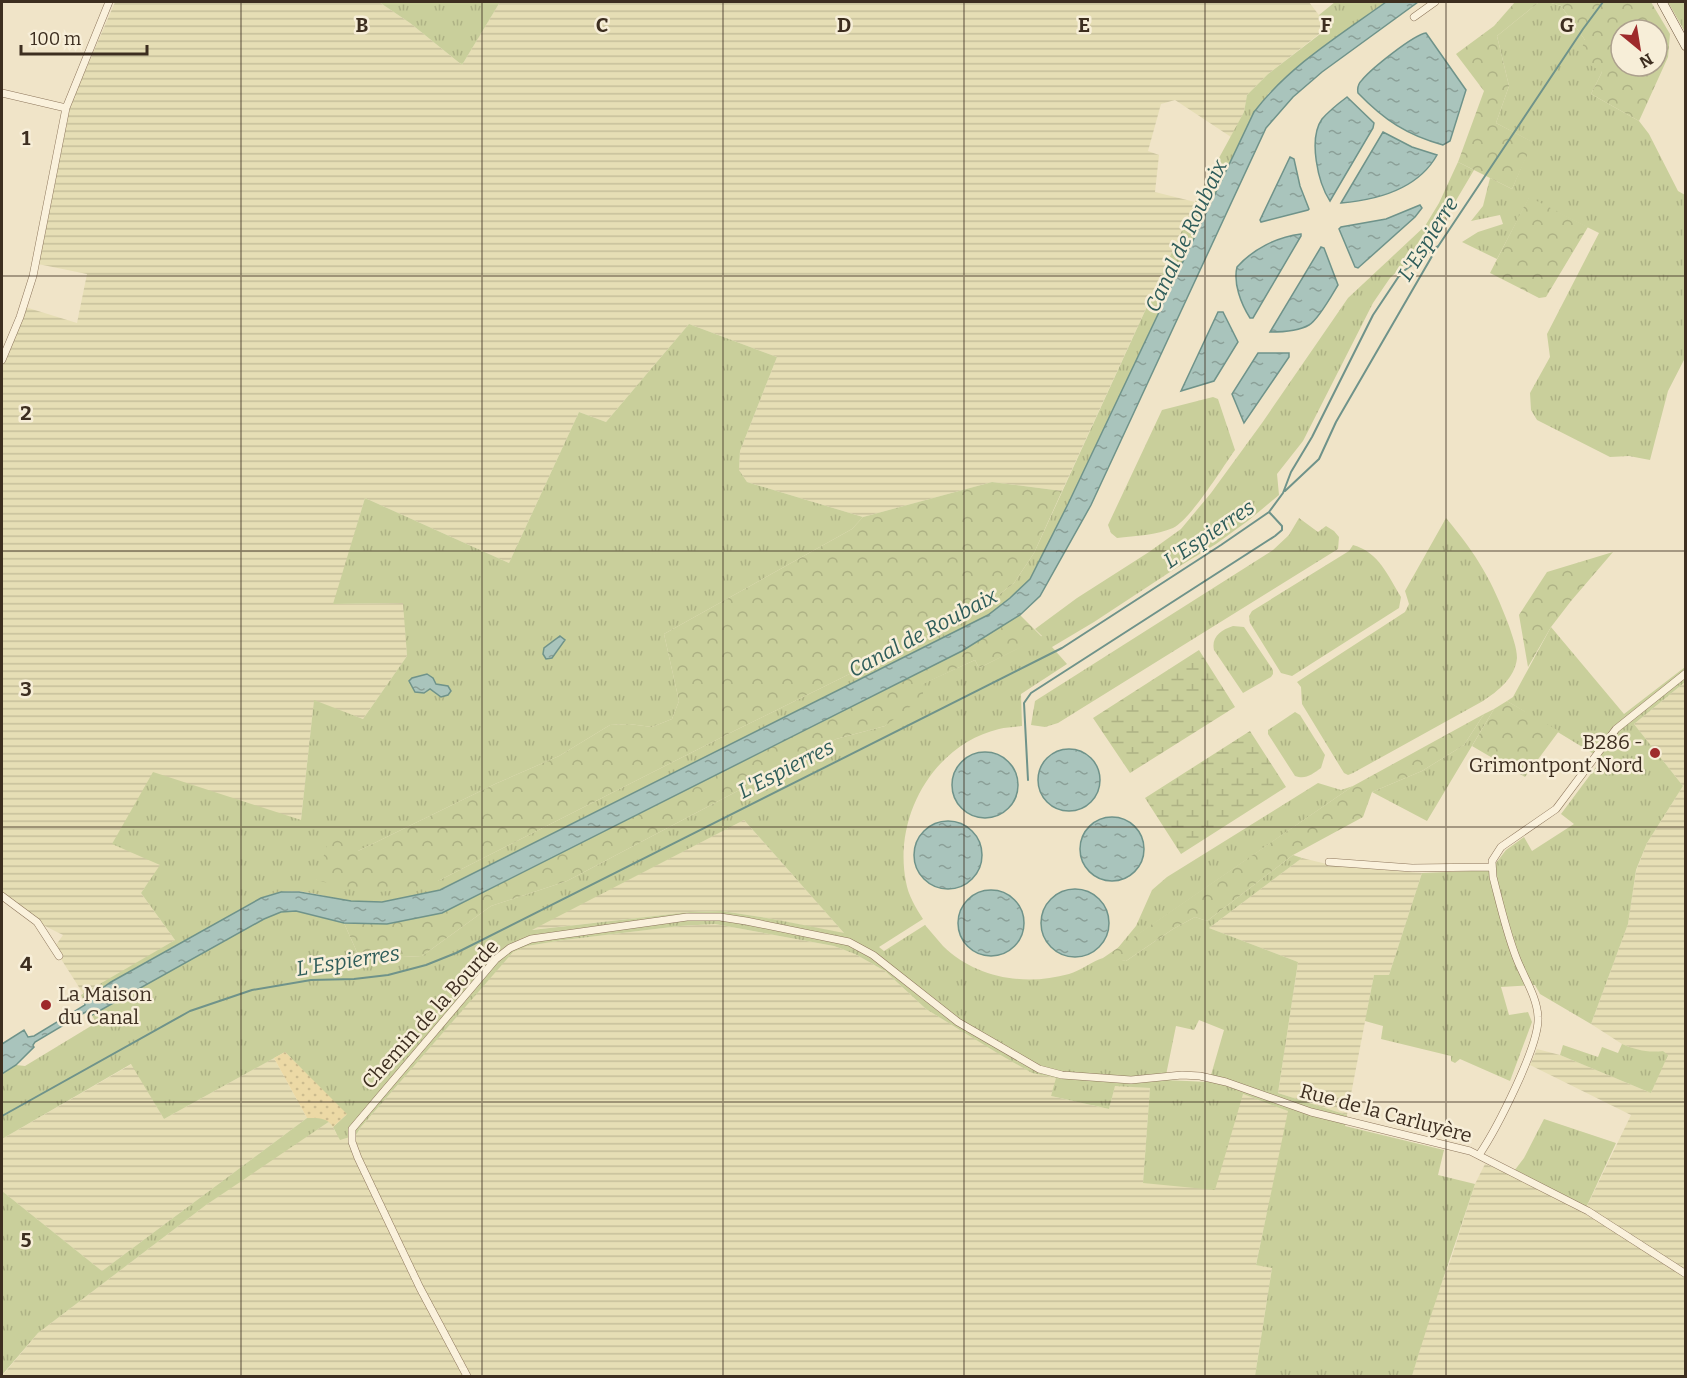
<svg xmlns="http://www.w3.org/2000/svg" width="1687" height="1378" viewBox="0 0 1687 1378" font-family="Bitter,serif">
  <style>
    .farmland { fill: url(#farmland-rules) }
    .grass { fill: url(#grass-tufts); fill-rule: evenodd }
    .forest { fill: url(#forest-crowns); fill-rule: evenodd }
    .wetland { fill: url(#wetland-marsh) }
    .sand { fill: url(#sand-dots) }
    .water { fill: url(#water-ripples); stroke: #6f938a; stroke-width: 1.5 }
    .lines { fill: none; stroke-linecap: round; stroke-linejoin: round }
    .stream { stroke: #6f938a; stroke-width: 2 }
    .street-casing { stroke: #8d765c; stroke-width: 8 }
    .secondary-casing { stroke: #6f573f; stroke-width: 10 }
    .street { stroke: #faf1dc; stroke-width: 7 }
    .secondary { stroke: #faf1dc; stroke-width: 9 }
    .grid { fill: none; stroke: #3d2e20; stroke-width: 1.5; stroke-opacity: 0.55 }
    .poi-dot { fill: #9e2a2b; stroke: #f7eed8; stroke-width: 2 }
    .labels { text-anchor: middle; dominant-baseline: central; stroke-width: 5; stroke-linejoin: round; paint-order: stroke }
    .poi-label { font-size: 20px; fill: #3d2e20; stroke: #f7eed8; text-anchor: end }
    .street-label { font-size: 20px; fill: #3d2e20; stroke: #f7eed8 }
    .water-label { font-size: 21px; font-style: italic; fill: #2f5d5a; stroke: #f7eed8 }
    .grid-label { font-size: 20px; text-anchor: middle; font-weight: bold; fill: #3d2e20; stroke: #f7eed8; stroke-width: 5; stroke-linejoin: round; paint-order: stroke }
  </style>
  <defs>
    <pattern id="farmland-rules" width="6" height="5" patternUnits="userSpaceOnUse" patternTransform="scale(1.5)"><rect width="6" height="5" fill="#e6deb5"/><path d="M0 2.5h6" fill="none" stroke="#c6bf9b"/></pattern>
    <pattern id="grass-tufts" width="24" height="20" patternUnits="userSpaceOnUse" patternTransform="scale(1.5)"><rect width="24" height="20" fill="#c9cf9b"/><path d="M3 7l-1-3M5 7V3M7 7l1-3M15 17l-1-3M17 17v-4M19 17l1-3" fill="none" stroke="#aeb285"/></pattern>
    <pattern id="forest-crowns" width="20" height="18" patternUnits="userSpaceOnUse" patternTransform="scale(1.5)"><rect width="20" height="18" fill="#c9cf9b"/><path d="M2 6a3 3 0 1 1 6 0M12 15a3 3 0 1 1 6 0" fill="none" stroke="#aeb285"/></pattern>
    <pattern id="wetland-marsh" width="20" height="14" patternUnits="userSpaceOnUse" patternTransform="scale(1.5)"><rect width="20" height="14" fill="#c9cf9b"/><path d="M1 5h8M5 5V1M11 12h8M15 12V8" fill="none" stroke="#aeb285"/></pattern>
    <pattern id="sand-dots" width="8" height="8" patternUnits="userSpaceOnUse" patternTransform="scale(1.5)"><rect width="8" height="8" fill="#ecd9a5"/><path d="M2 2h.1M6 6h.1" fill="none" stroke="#cbbb8e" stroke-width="1.8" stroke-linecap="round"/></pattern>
    <pattern id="water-ripples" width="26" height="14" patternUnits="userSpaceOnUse" patternTransform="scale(1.5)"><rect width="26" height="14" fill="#a9c4bc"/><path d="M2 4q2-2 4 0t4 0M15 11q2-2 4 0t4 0" fill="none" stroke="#8ba098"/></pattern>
  </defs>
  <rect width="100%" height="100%" fill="#f0e4c8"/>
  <path class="farmland" d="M 115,2 L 379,2 L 410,23 L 462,65 L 500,2 L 1309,2 L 1328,27 L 1268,74 L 1247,95 L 1244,112 L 1231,137 L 1175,100 L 1161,104 L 1148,151 L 1159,155 L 1155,192 L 1195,202 L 1062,491 L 992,482 L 863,517 L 747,482 L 739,470 L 740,451 L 777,357 L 689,324 L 606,422 L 579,412 L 509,563 L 365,498 L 334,604 L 404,603 L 407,656 L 363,719 L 314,701 L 301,820 L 161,865 L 141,893 L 175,940 L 84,995 L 54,948 L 63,935 L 37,922 L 2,896 L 2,367 L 25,307 L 77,323 L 87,274 L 38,264 L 68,111 Z
    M 1685,682 L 1685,1376 L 1412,1376 L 1430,1313 L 1451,1259 L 1475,1184 L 1485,1164 L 1587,1206 L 1631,1115 L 1530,1065 L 1537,1049 L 1560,1055 L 1651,1093 L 1667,1055 L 1663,1051 L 1650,1053 L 1637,1050 L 1622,1044 L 1591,1024 L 1628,924 L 1636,871 L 1647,843 L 1683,786 L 1634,724 Z
    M 744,820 L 845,934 L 773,919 L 722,911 L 690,912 L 530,930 Z
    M 1302,858 L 1335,866 L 1422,873 L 1389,975 L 1374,975 L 1347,1115 L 1278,1093 L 1298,962 L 1209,928 Z
    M 715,924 L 834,946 L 855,954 L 885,971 L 926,1009 L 1032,1073 L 1057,1078 L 1051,1096 L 1109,1109 L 1115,1085 L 1150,1088 L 1143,1183 L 1243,1094 L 1289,1111 L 1256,1264 L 1272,1268 L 1255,1376 L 2,1376 L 38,1333 L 206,1205 L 254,1171 L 330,1121 L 336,1133 L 356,1135 L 361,1127 L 513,951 L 527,946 L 564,940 L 680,926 Z
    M 274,1058 L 307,1118 L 102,1271 L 2,1191 L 2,1139 L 132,1064 L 164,1119 Z"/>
  <path class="grass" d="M 379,2 L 500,2 L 462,65 L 410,23 Z
    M 1335,2 L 1386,2 L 1284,79 L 1268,94 L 1247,127 L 1068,504 L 1030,579 L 1010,599 L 988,615 L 440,890 C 410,898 380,905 349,901 C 327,898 303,888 281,892 C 259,896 238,911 219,922 C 173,947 127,971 84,1001 L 81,995 L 175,940 L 141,893 L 160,865 L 112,844 L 153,772 L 301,820 L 314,700 L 363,719 L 407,656 L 403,603 L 333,604 L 365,498 L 509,563 L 579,412 L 606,422 L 689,324 L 777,357 L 740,451 L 739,470 L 747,482 L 863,517 L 852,529 L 664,634 L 679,701 L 672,719 L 652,727 L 629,724 L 610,725 L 559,756 L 495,784 L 358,851 L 316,880 L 438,881 L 734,731 L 979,610 L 1014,583 L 1034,553 L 1195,202 L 1244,112 L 1247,95 L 1268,74 L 1328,28 L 1319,15 Z
    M 1539,2 L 1548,2 L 1561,6 L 1585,40 L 1602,72 L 1591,94 L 1639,121 L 1649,134 L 1678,191 L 1685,195 L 1685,358 L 1668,391 L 1650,460 L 1629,456 L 1610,457 L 1537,420 L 1531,410 L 1530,393 L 1550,357 L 1547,334 L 1599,233 L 1529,198 L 1497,259 L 1462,242 L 1478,232 L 1503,224 L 1500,215 L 1471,221 L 1483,206 L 1490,178 L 1512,189 L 1532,142 L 1496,123 L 1509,86 L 1497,36 Z
    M 1668,2 L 1685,2 L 1685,32 Z
    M 1458,162 L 1474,170 L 1435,236 L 1390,278 L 1373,303 L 1303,441 L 1277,474 L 1279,495 L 1249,520 L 1216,544 L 1170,572 L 1094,622 L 1052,647 L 1067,664 L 1021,694 L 1022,726 C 1015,727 1006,727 999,729 C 933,745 893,817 906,882 C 908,895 916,908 923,919 L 879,947 L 884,951 L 925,925 C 931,932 937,939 943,946 C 977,979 1026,986 1069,974 C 1080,971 1094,960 1103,958 C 1110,957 1120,960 1126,961 L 1173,929 L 1195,917 L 1207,921 L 1293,855 L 1302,858 L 1209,928 L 1298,962 L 1278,1093 L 1347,1115 L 1345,1126 L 1444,1150 L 1438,1175 L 1475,1184 C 1454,1248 1431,1312 1412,1376 L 1255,1376 L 1272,1268 L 1256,1265 L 1288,1111 L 1243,1094 L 1215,1190 L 1143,1183 L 1150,1088 L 1115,1086 L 1109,1109 L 1051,1096 L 1056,1078 L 1032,1073 L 999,1054 L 926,1009 L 885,971 L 855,954 L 834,946 L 715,924 L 680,926 L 564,940 L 527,946 L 513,952 L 361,1127 L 356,1135 L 340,1140 L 333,1127 L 346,1115 L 285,1052 L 164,1119 L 131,1064 L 2,1139 L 2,1074 L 16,1065 L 25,1066 L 96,1023 L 92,1015 L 264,919 L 281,912 L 296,911 L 344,923 L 360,959 L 422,956 L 491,906 L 567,881 L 836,739 L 885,726 L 922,684 L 975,660 L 979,668 L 1042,636 L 1035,629 L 1077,598 L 1149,552 L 1181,529 L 1211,493 L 1262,423 L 1348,298 L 1425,226 L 1439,203 ZM 744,820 L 844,933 L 773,919 L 722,911 L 690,912 L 532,930 ZM 1199,1020 L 1224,1030 L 1209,1082 L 1165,1080 L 1176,1026 L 1194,1030 Z
    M 1213,397 L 1218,399 L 1235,450 C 1222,468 1191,519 1173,528 C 1157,535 1135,536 1117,538 L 1111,533 L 1108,525 L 1162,410 Z
    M 1299,518 L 1318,532 L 1326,526 L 1334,531 L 1339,537 L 1338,549 L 1058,723 L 1045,727 L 1031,725 L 1035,701 L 1273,550 L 1289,535 Z
    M 1446,518 C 1477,555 1492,580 1509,626 C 1512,635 1517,648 1517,658 C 1515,678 1498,691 1483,701 L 1353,773 L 1348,775 L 1344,773 L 1302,704 L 1301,687 L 1297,682 L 1405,612 L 1409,604 L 1405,591 Z
    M 1353,545 C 1379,552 1388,576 1401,597 L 1399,608 L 1292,676 L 1281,673 L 1250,623 L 1249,616 L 1252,611 L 1349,551 Z
    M 1233,626 L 1244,627 L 1273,670 L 1273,674 L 1271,677 L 1243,693 L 1214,650 C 1211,637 1221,630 1233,626 Z
    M 1551,627 L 1624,714 L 1685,667 L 1685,682 L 1634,724 L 1683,786 L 1647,843 L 1636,870 L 1628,924 L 1591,1024 L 1540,994 L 1535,985 L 1501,987 L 1509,1015 L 1528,1012 L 1532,1022 L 1510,1081 L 1460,1059 L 1455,1063 L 1451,1061 L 1451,1056 L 1381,1039 L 1383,1026 L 1365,1021 L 1374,975 L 1389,975 L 1422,873 L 1496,870 L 1496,863 L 1506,850 L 1524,837 L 1532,851 L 1574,824 L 1561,814 L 1602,759 L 1507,701 L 1513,697 Z
    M 1494,709 L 1427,821 L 1372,792 L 1422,771 L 1464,745 L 1484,714 Z
    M 1295,712 L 1300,715 L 1325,755 L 1321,768 C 1312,774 1306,780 1295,776 L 1268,734 L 1268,730 Z
    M 1318,783 L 1341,790 L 1353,786 L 1117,949 L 1136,926 L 1152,890 L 1167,877 Z
    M 1622,1044 C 1637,1050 1647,1053 1663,1051 L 1668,1055 L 1651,1093 L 1560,1055 L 1563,1045 L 1598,1057 L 1602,1047 L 1618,1053 Z
    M 307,1118 L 322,1118 L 330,1121 L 206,1205 L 38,1333 L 2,1375 L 2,1191 L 102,1271 Z
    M 1544,1119 L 1616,1143 L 1584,1212 L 1511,1175 L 1524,1158 Z"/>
  <path class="forest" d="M 1515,2 L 1539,2 L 1497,36 L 1509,86 L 1496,123 L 1533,142 L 1512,189 L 1458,162 L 1484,91 L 1456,54 L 1494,26 Z
    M 1548,2 L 1651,2 L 1670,34 L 1668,57 L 1639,121 L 1591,94 L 1602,72 L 1578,58 L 1585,40 L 1561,6 ZM 1621,30 L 1657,30 L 1657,66 L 1621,66 Z
    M 1529,197 L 1588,227 L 1546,297 L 1539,298 L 1490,273 Z
    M 992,482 L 1062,491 L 1034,553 L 1014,583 L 979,610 L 734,731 L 438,881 L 408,889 L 368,893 L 316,880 L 330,836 L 358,851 L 495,784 L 559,756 L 610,725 L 629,724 L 652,727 L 672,719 L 679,701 L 664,634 L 852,529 L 863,517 Z
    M 1613,552 L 1571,601 L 1551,627 L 1528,667 L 1519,615 L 1547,572 Z
    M 1020,615 L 1042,637 L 979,668 L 975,660 L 923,684 L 923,697 L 885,726 L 836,739 L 567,881 L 491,906 L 422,956 L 360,959 L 344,923 L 387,924 L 442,913 L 962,651 Z
    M 1507,701 L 1559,731 L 1525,777 L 1472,746 L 1494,709 Z
    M 1484,714 L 1464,745 L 1422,771 L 1372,792 L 1363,817 L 1293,855 L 1207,921 L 1195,917 L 1173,929 L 1126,961 L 1103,958 L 1353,786 Z"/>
  <path class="wetland" d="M 1199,650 L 1235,707 L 1130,773 L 1093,718 Z
    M 1250,731 L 1286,787 L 1181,854 L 1145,798 Z"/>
  <path class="sand" d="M 285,1052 L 347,1114 L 333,1127 C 327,1117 318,1118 307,1118 L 274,1058 Z"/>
  <path class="water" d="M 1386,2 L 1418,2 L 1322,72 L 1293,97 L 1266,128 L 1091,505 L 1040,596 L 1020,615 L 962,651 L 442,913 L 387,924 L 344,923 L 296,911 L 281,912 L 264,919 L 92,1015 L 89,1010 L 35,1042 L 33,1045 L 34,1047 L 16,1065 L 2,1074 L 2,1044 L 24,1030 L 28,1037 L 34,1036 L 85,1005 L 84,1001 L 111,982 L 261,898 L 281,892 L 299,892 L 351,901 L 382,902 L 440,890 L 988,615 L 1010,598 L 1030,579 L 1068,504 L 1254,112 C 1289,66 1340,35 1386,2 Z
    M 1426,33 L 1466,90 L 1450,141 L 1443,145 C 1407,135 1384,120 1358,93 C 1357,88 1358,84 1362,80 C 1371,69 1413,35 1426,33 Z
    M 1347,97 L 1374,123 L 1373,128 L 1330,201 C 1318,183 1308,139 1322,119 C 1329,111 1339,103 1347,97 Z
    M 1383,132 L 1412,147 L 1437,155 C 1418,189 1377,200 1341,203 Z
    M 1290,157 L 1294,159 L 1300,186 L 1309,209 L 1308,210 L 1261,222 L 1260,220 Z
    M 1420,205 L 1422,208 L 1415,217 L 1358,268 L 1355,267 L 1339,229 L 1341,227 L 1386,219 Z
    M 1301,234 L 1301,236 L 1253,318 L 1250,318 C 1241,304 1233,283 1237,267 C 1253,249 1277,237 1301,234 Z
    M 1321,247 L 1324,248 L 1338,285 C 1332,295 1318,320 1309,325 C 1299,331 1281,332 1270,332 Z
    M 1218,312 L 1223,312 L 1238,342 L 1214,381 L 1181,391 Z
    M 1258,353 L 1289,353 L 1289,357 L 1244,423 L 1232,394 Z
    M 560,636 L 565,640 L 552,658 L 546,659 L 543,654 L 544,648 Z
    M 427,674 L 433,678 L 436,684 L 448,686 L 451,691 L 448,695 L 441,697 L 430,689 L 424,693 L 415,692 L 409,681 L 412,678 Z
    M1038 780a31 31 0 1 1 62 0a31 31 0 1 1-62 0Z
    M952 785a33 33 0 1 1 66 0a33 33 0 1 1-66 0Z
    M1080 849a32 32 0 1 1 64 0a32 32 0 1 1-64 0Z
    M914 855a34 34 0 1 1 68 0a34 34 0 1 1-68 0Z
    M1041 923a34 34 0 1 1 68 0a34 34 0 1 1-68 0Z
    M958 923a33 33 0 1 1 66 0a33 33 0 1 1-66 0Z"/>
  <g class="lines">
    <path class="stream" d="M 1285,491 L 1319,459 L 1336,422 L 1435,251 L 1583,29 L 1603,2
      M 1028,780 L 1024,703 L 1031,693 L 1275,536 L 1282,530 L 1282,526 L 1269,512
      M 2,1116 L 190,1011 L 252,990 L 311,980 L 354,979 L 388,975 L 426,965 L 456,953 L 1062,648 L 1221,545 L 1269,512 L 1283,493 L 1291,472 L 1312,437 L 1373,315 L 1401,273 L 1438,246"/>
    <defs>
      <path id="street" d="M 1414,17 L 1435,2
        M 2,93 L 66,108
        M 2,360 L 20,317 L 33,276 L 66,108 L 109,2
        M 1329,862 L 1412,868 L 1491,867
        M 2,896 L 37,922 L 59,956
        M 1479,1155 C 1496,1130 1540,1045 1538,1017 C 1537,996 1523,976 1516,957 C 1506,931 1500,904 1493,877 L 1492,861 L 1501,847 L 1556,809 L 1616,729 L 1686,673
        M 467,1376 L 420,1288 L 358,1158 L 352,1142 L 352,1129 L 496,959 L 510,948 L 531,939 L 687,917 L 720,917 L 746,921 L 849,942 L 873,955 L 958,1022 L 1039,1069 L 1062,1075 L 1131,1080 L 1182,1075 L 1200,1076 L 1226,1082 L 1311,1112 L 1470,1151 L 1588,1211 L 1686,1274"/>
      <path id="secondary" d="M 1662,2 L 1686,46"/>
    </defs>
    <use href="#street" class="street-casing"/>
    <use href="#secondary" class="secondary-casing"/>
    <use href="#street" class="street"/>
    <use href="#secondary" class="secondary"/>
  </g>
  <path class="grid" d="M 241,2 L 241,1376M 482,2 L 482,1376M 723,2 L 723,1376M 964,2 L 964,1376M 1205,2 L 1205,1376M 1446,2 L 1446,1376M 2,276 L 1686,276M 2,551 L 1686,551M 2,827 L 1686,827M 2,1102 L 1686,1102"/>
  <g class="poi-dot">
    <circle cx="1655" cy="753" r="6"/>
    <circle cx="46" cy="1005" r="6"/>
  </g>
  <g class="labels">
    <g class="poi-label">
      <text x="1643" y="742">B286 -<tspan x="1643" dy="23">Grimontpont Nord</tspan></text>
      <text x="58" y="994" text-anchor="start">La Maison<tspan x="58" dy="23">du Canal</tspan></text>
    </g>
    <g class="street-label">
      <text transform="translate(430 1014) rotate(-48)">Chemin de la Bourde</text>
      <text transform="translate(1386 1113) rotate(15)">Rue de la Carluyère</text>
    </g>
    <g class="water-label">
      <text transform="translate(1186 236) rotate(-65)">Canal de Roubaix</text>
      <text transform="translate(1428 239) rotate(-58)">L'Espierre</text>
      <text transform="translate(1209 534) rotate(-34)">L'Espierres</text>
      <text transform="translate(923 633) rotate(-28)">Canal de Roubaix</text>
      <text transform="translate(786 769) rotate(-27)">L'Espierres</text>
      <text transform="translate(348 961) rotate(-9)">L'Espierres</text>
    </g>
  </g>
  <g class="grid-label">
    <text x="362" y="32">B</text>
    <text x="602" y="32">C</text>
    <text x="844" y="32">D</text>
    <text x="1084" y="32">E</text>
    <text x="1326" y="32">F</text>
    <text x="1567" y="32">G</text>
    <text x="26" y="145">1</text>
    <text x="26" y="420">2</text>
    <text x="26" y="696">3</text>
    <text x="26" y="971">4</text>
    <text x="26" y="1247">5</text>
  </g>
  <rect width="1687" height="1378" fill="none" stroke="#3d2e20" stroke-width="6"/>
  <g transform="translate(1639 48) rotate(150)"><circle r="28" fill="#f7eed8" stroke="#ada18e" stroke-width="1.5"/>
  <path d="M0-4.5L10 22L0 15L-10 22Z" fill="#9e2a2b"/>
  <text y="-9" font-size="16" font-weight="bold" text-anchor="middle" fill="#3d2e20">N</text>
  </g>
  <path d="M21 45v9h126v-9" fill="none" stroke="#3d2e20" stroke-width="3"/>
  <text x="30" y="45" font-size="18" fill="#3d2e20" stroke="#f7eed8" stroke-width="4.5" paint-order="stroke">100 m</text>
</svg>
